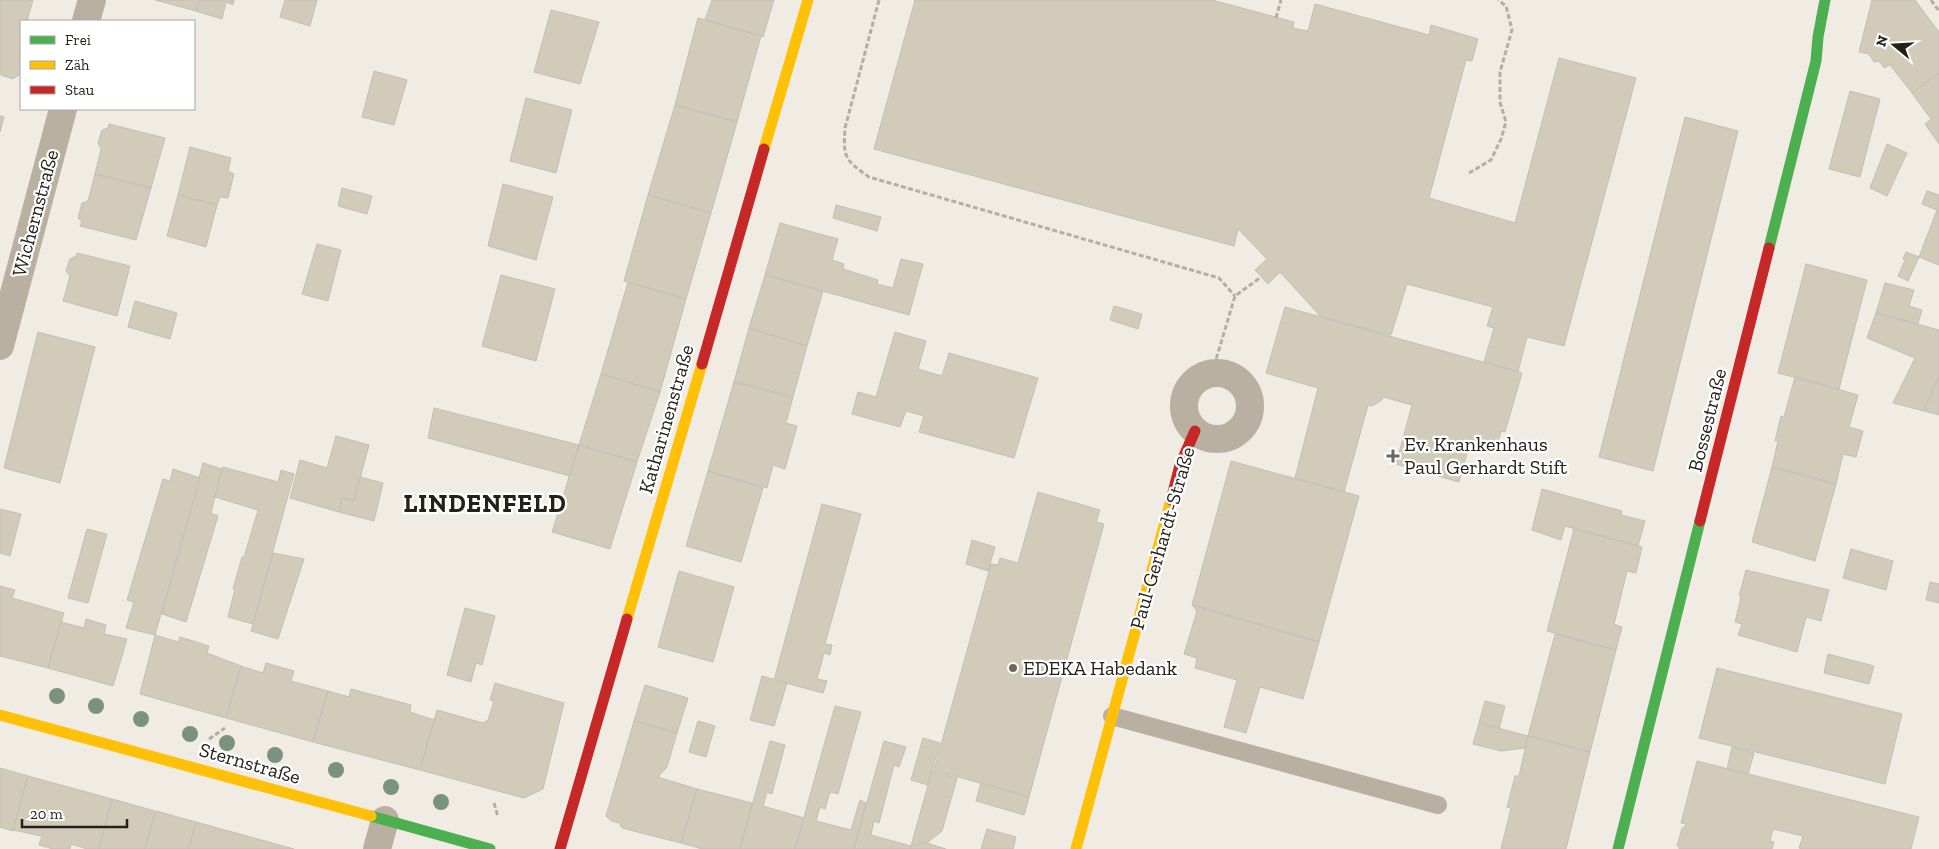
<svg xmlns="http://www.w3.org/2000/svg" width="1939" height="849" font-family="'Zilla Slab',serif">
  <style>
    .building { fill: #d2cbba; stroke: #c2bfb8 }
    .lines { fill: none; stroke-linecap: round; stroke-linejoin: round }
    .path { stroke: #b4aea3; stroke-width: 3; stroke-dasharray: 5 2.5; stroke-linecap: butt }
    .lane { stroke: #bab0a2; stroke-width: 18 }
    .street { stroke: #bab0a2; stroke-width: 28 }
    .fast { stroke: #4caf50; stroke-width: 11 }
    .slow { stroke: #ffc107; stroke-width: 11 }
    .jam { stroke: #c62828; stroke-width: 11 }
    .tree { fill: #7b937e }
    .poi-dot { fill: #6b6860; stroke: #fff; stroke-width: 2 }
    .labels { text-anchor: middle; dominant-baseline: central; stroke-width: 4.5; stroke-linejoin: round; paint-order: stroke }
    .street-label { font-size: 20px; fill: #23211a; stroke: #fff }
    .poi-label { font-size: 20px; fill: #23211a; stroke: #fff; text-anchor: start }
    .district-label { font-size: 25px; font-weight: bold; letter-spacing: 1px; fill: #23211a; stroke: #fff }
  </style>
  <rect width="100%" height="100%" fill="#f0ece3"/>
  <g class="building">
    <polygon points="0,0 33,0 27,21 21,21 21,46 19,56 21,63 19,75 13,79 1,75 0,73"/>
    <polygon points="155,0 200,0 196,11"/>
    <polygon points="200,0 234,0 233,5 226,2 222,19 196,11"/>
    <polygon points="285,0 317,0 310,26 280,17"/>
    <polygon points="712,0 774,0 763,37 705,20"/>
    <polygon points="915,0 1212,0 1294,22 1293,28 1308,31 1315,4 1429,35 1431,25 1478,39 1472,61 1466,60 1429,198 1515,223 1559,58 1636,78 1564,346 1527,337 1518,372 1484,362 1494,328 1487,326 1493,307 1407,284 1391,335 1322,318 1280,272 1268,284 1255,270 1267,259 1238,229 1234,246 874,149"/>
    <polygon points="1872,0 1915,0 1939,32 1939,73 1912,93 1890,65 1884,68 1879,61 1874,62 1869,54 1859,52"/>
    <polygon points="551,10 599,22 580,84 534,72"/>
    <polygon points="698,18 761,36 737,122 675,105"/>
    <polygon points="374,71 407,80 394,125 362,117"/>
    <polygon points="1939,73 1939,144 1925,124 1931,119 1912,93"/>
    <polygon points="1850,91 1880,99 1860,177 1829,169"/>
    <polygon points="526,98 572,110 556,173 510,161"/>
    <polygon points="675,105 737,122 711,213 648,195"/>
    <polygon points="0,116 4,117 0,132"/>
    <polygon points="1685,117 1738,131 1653,471 1599,457"/>
    <polygon points="109,124 165,138 151,188 95,174 101,149 98,143 102,130 108,128"/>
    <polygon points="1887,144 1907,153 1887,196 1870,188"/>
    <polygon points="190,147 231,158 228,171 234,174 228,198 220,197 217,205 178,195"/>
    <polygon points="95,174 151,188 136,240 80,226 82,222 78,218 82,203 88,201"/>
    <polygon points="503,184 553,197 536,260 488,246"/>
    <polygon points="342,188 372,196 367,214 338,206"/>
    <polygon points="1927,191 1939,195 1939,265 1919,257 1937,210 1922,204"/>
    <polygon points="178,195 217,205 206,247 167,236"/>
    <polygon points="648,195 711,213 686,299 624,281"/>
    <polygon points="836,205 881,217 877,231 833,218"/>
    <polygon points="780,223 838,239 832,260 844,264 843,269 878,280 877,284 893,288 901,259 923,264 909,315 765,275"/>
    <polygon points="317,244 341,250 328,301 302,294"/>
    <polygon points="1906,252 1919,257 1908,281 1898,276 1905,260 1903,259"/>
    <polygon points="77,253 130,266 117,316 63,301 70,276 66,271 70,259 76,256"/>
    <polygon points="1806,264 1867,280 1839,389 1778,373"/>
    <polygon points="501,275 555,289 536,361 482,346"/>
    <polygon points="765,275 823,291 807,346 749,328"/>
    <polygon points="628,282 686,299 660,392 601,374"/>
    <polygon points="1885,283 1914,290 1909,306 1922,310 1918,324 1876,313"/>
    <polygon points="135,301 177,313 170,339 128,327"/>
    <polygon points="1114,306 1142,314 1138,329 1110,320"/>
    <polygon points="1285,307 1522,373 1505,432 1501,431 1497,446 1471,439 1459,482 1396,464 1412,405 1383,397 1382,400 1372,406 1368,405 1344,492 1295,478 1318,388 1266,373"/>
    <polygon points="1876,313 1939,330 1939,376 1924,411 1893,403 1915,358 1867,338"/>
    <polygon points="749,328 807,346 793,397 734,382"/>
    <polygon points="38,332 95,347 60,483 4,468"/>
    <polygon points="895,332 926,341 918,369 942,376 949,353 1038,378 1014,458 919,432 924,416 906,411 900,427 852,414 858,392 876,397"/>
    <polygon points="601,374 660,392 637,462 579,445"/>
    <polygon points="1939,376 1939,415 1924,411"/>
    <polygon points="1795,377 1858,395 1849,427 1863,431 1856,457 1843,454 1836,484 1772,467 1778,441 1775,441 1781,416 1784,417"/>
    <polygon points="734,382 793,397 786,423 797,426 785,469 773,465 767,488 708,471"/>
    <polygon points="434,408 579,445 570,476 428,438"/>
    <polygon points="336,436 369,445 354,501 342,498 339,512 290,498 300,460 327,468"/>
    <polygon points="579,445 637,462 610,549 552,532"/>
    <polygon points="1231,461 1359,496 1319,642 1192,605"/>
    <polygon points="203,463 222,469 211,513 218,516 186,622 162,614"/>
    <polygon points="223,467 278,482 281,470 294,474 253,624 228,617 235,589 233,589 242,557 244,557 258,510 215,497"/>
    <polygon points="1772,467 1836,484 1815,561 1752,542"/>
    <polygon points="173,469 200,478 155,635 126,628 134,602 127,600 163,479 170,481"/>
    <polygon points="708,471 763,488 741,562 686,546"/>
    <polygon points="360,477 383,483 374,521 339,512 342,498 354,501"/>
    <polygon points="1542,489 1622,511 1621,515 1645,521 1638,546 1565,526 1561,540 1532,530"/>
    <polygon points="1038,492 1100,510 1096,522 1104,524 1029,797 934,770 991,564 998,565 1000,558 1018,563"/>
    <polygon points="822,504 861,514 825,644 832,645 830,655 824,653 817,679 827,681 823,693 774,680"/>
    <polygon points="0,509 21,514 10,556 0,553"/>
    <polygon points="87,529 107,534 88,603 68,598"/>
    <polygon points="1574,529 1642,547 1636,573 1627,571 1614,624 1622,627 1616,650 1547,631"/>
    <polygon points="972,540 995,547 988,571 966,564"/>
    <polygon points="1851,549 1893,561 1886,590 1843,578"/>
    <polygon points="273,553 304,559 278,639 251,631"/>
    <polygon points="1746,570 1829,590 1821,621 1806,617 1797,652 1738,635 1742,624 1735,622 1741,597 1739,596"/>
    <polygon points="679,571 734,587 713,662 658,647"/>
    <polygon points="1930,582 1939,584 1939,603 1926,600"/>
    <polygon points="0,586 15,590 12,598 64,613 48,668 0,656"/>
    <polygon points="1192,605 1319,642 1303,699 1260,687 1246,733 1224,727 1237,680 1195,668 1197,658 1184,654 1197,611"/>
    <polygon points="465,608 495,616 482,665 476,663 471,682 447,675"/>
    <polygon points="86,619 106,625 104,634 127,639 113,686 48,668 61,622 84,628"/>
    <polygon points="1555,634 1616,650 1590,752 1528,736"/>
    <polygon points="155,635 178,642 180,637 209,646 207,653 241,666 226,718 140,694"/>
    <polygon points="1828,654 1874,666 1869,684 1824,673"/>
    <polygon points="266,663 294,671 291,681 328,691 313,742 226,718 241,666 263,673"/>
    <polygon points="1717,668 1902,714 1885,784 1699,738"/>
    <polygon points="762,676 787,683 774,726 750,720"/>
    <polygon points="495,683 564,703 543,789 524,798 420,770 437,710 483,723 488,720 494,701 490,700"/>
    <polygon points="645,685 688,698 677,733 634,721"/>
    <polygon points="351,689 411,705 410,712 434,720 420,770 313,742 328,691 349,697"/>
    <polygon points="1485,701 1505,706 1499,729 1479,723"/>
    <polygon points="835,706 861,712 838,794 830,792 825,809 820,807 816,821 851,830 860,800 866,803 854,849 795,849"/>
    <polygon points="634,721 677,733 667,767 658,777 697,789 681,843 622,828 619,823 611,821 606,816"/>
    <polygon points="698,721 715,726 706,757 689,752"/>
    <polygon points="1479,723 1528,736 1526,748 1501,751 1473,744"/>
    <polygon points="1528,736 1590,752 1566,849 1501,849 1511,808 1507,807 1515,776 1519,776"/>
    <polygon points="923,738 940,743 928,785 911,780"/>
    <polygon points="770,741 785,745 772,794 767,792 763,806 804,818 795,849 740,849"/>
    <polygon points="884,741 906,747 899,767 894,765 879,823 874,821 871,835 911,846 911,849 854,849"/>
    <polygon points="1732,747 1754,753 1748,774 1727,769"/>
    <polygon points="1697,761 1919,817 1911,849 1802,849 1799,848 1803,836 1773,829 1770,841 1774,842 1772,849 1679,849 1680,846 1677,846 1682,828 1684,828 1686,824 1681,823"/>
    <polygon points="0,768 28,776 13,831 0,827"/>
    <polygon points="932,771 957,778 942,831 927,843 911,846"/>
    <polygon points="28,776 112,799 99,849 87,849 71,844 70,849 53,849 39,845 42,836 13,830"/>
    <polygon points="981,783 1029,797 1024,815 976,801"/>
    <polygon points="697,789 752,803 740,849 702,849 681,843"/>
    <polygon points="112,799 155,811 145,849 99,849"/>
    <polygon points="156,811 196,822 189,849 145,849"/>
    <polygon points="196,822 294,849 189,849"/>
    <polygon points="987,829 1016,837 1013,849 981,849"/>
    <polygon points="927,843 946,849 911,849 911,846"/>
  </g>
  <g class="lines">
    <g class="path">
      <path d="M879,0L845,128C843,158 845,160 869,177L1219,278L1235,296"/>
      <polyline points="1931,0 1939,11"/>
      <polyline points="1276,18 1281,0"/>
      <polyline points="1469,173 1491,160 1501,139 1506,122 1500,102 1500,72 1512,30 1506,6 1498,0"/>
      <polyline points="1212,373 1235,296 1261,277"/>
      <polyline points="209,739 225,728"/>
      <polyline points="494,803 498,817"/>
    </g>
    <polyline class="lane" points="1112,716 1438,805"/>
    <g class="street">
      <polyline points="86,21 92,0"/>
      <polyline points="0,346 63,109"/>
      <circle cx="1217" cy="406" r="33"/>
      <polyline points="377,849 385,820"/>
    </g>
    <g class="fast">
      <polyline points="1769,248 1816,61 1818,37 1825,0"/>
      <polyline points="371,816 490,849"/>
      <polyline points="1618,849 1700,521"/>
    </g>
    <g class="slow">
      <polyline points="764,149 808,0"/>
      <polyline points="627,619 702,364"/>
      <polyline points="0,715 371,816"/>
      <polyline points="1076,849 1171,500"/>
    </g>
    <g class="jam">
      <polyline points="702,364 764,149"/>
      <polyline points="1171,500 1180,465 1195,431"/>
      <polyline points="1700,521 1769,248"/>
      <polyline points="560,849 627,619"/>
    </g>
  </g>
  <g class="tree">
    <circle cx="57" cy="696" r="8"/>
    <circle cx="96" cy="706" r="8"/>
    <circle cx="141" cy="719" r="8"/>
    <circle cx="190" cy="734" r="8"/>
    <circle cx="227" cy="743" r="8"/>
    <circle cx="275" cy="755" r="8"/>
    <circle cx="336" cy="770" r="8"/>
    <circle cx="391" cy="787" r="8"/>
    <circle cx="441" cy="802" r="8"/>
  </g>
  <g class="poi-dot">
    <path d="M1390.5 448.5h5v5h5v5h-5v5h-5v-5h-5v-5h5z"/>
    <circle cx="1013" cy="668" r="5"/>
  </g>
  <g class="labels">
    <g class="street-label">
      <text transform="translate(35 213) rotate(-75)">Wichernstraße</text>
      <text transform="translate(666 419) rotate(-74)">Katharinenstraße</text>
      <text transform="translate(1707 420) rotate(-76)">Bossestraße</text>
      <text transform="translate(1162 538) rotate(-74)">Paul-Gerhardt-Straße</text>
      <text transform="translate(250 763) rotate(16)">Sternstraße</text>
    </g>
    <g class="poi-label">
      <text x="1404" y="444">Ev. Krankenhaus<tspan x="1404" dy="23">Paul Gerhardt Stift</tspan></text>
      <text x="1023" y="668">EDEKA Habedank</text>
    </g>
    <g class="district-label">
      <text x="485" y="503">LINDENFELD</text>
    </g>
  </g>
  <rect x="20" y="20" width="175" height="90" fill="#ffffff" stroke="#a7a6a3"/>
  <rect x="30" y="36" width="25" height="8" fill="#4caf50" stroke="#a7a6a3"/>
  <text x="65" y="45" font-size="15" fill="#23211a">Frei</text>
  <rect x="30" y="61" width="25" height="8" fill="#ffc107" stroke="#a7a6a3"/>
  <text x="65" y="70" font-size="15" fill="#23211a">Zäh</text>
  <rect x="30" y="86" width="25" height="8" fill="#c62828" stroke="#a7a6a3"/>
  <text x="65" y="95" font-size="15" fill="#23211a">Stau</text>
  <g transform="translate(1894 45) rotate(288)" stroke="#ffffff" stroke-width="4" paint-order="stroke">
  <path d="M0-4L9 19L0 12L-9 19Z" fill="#23211a"/>
  <text y="-8" font-size="14" font-weight="bold" text-anchor="middle" fill="#23211a">N</text>
  </g>
  <path d="M22 819v8h105v-8" fill="none" stroke="#23211a" stroke-width="2.5"/>
  <text x="30" y="819" font-size="15" fill="#23211a" stroke="#ffffff" stroke-width="4" paint-order="stroke">20 m</text>
</svg>
